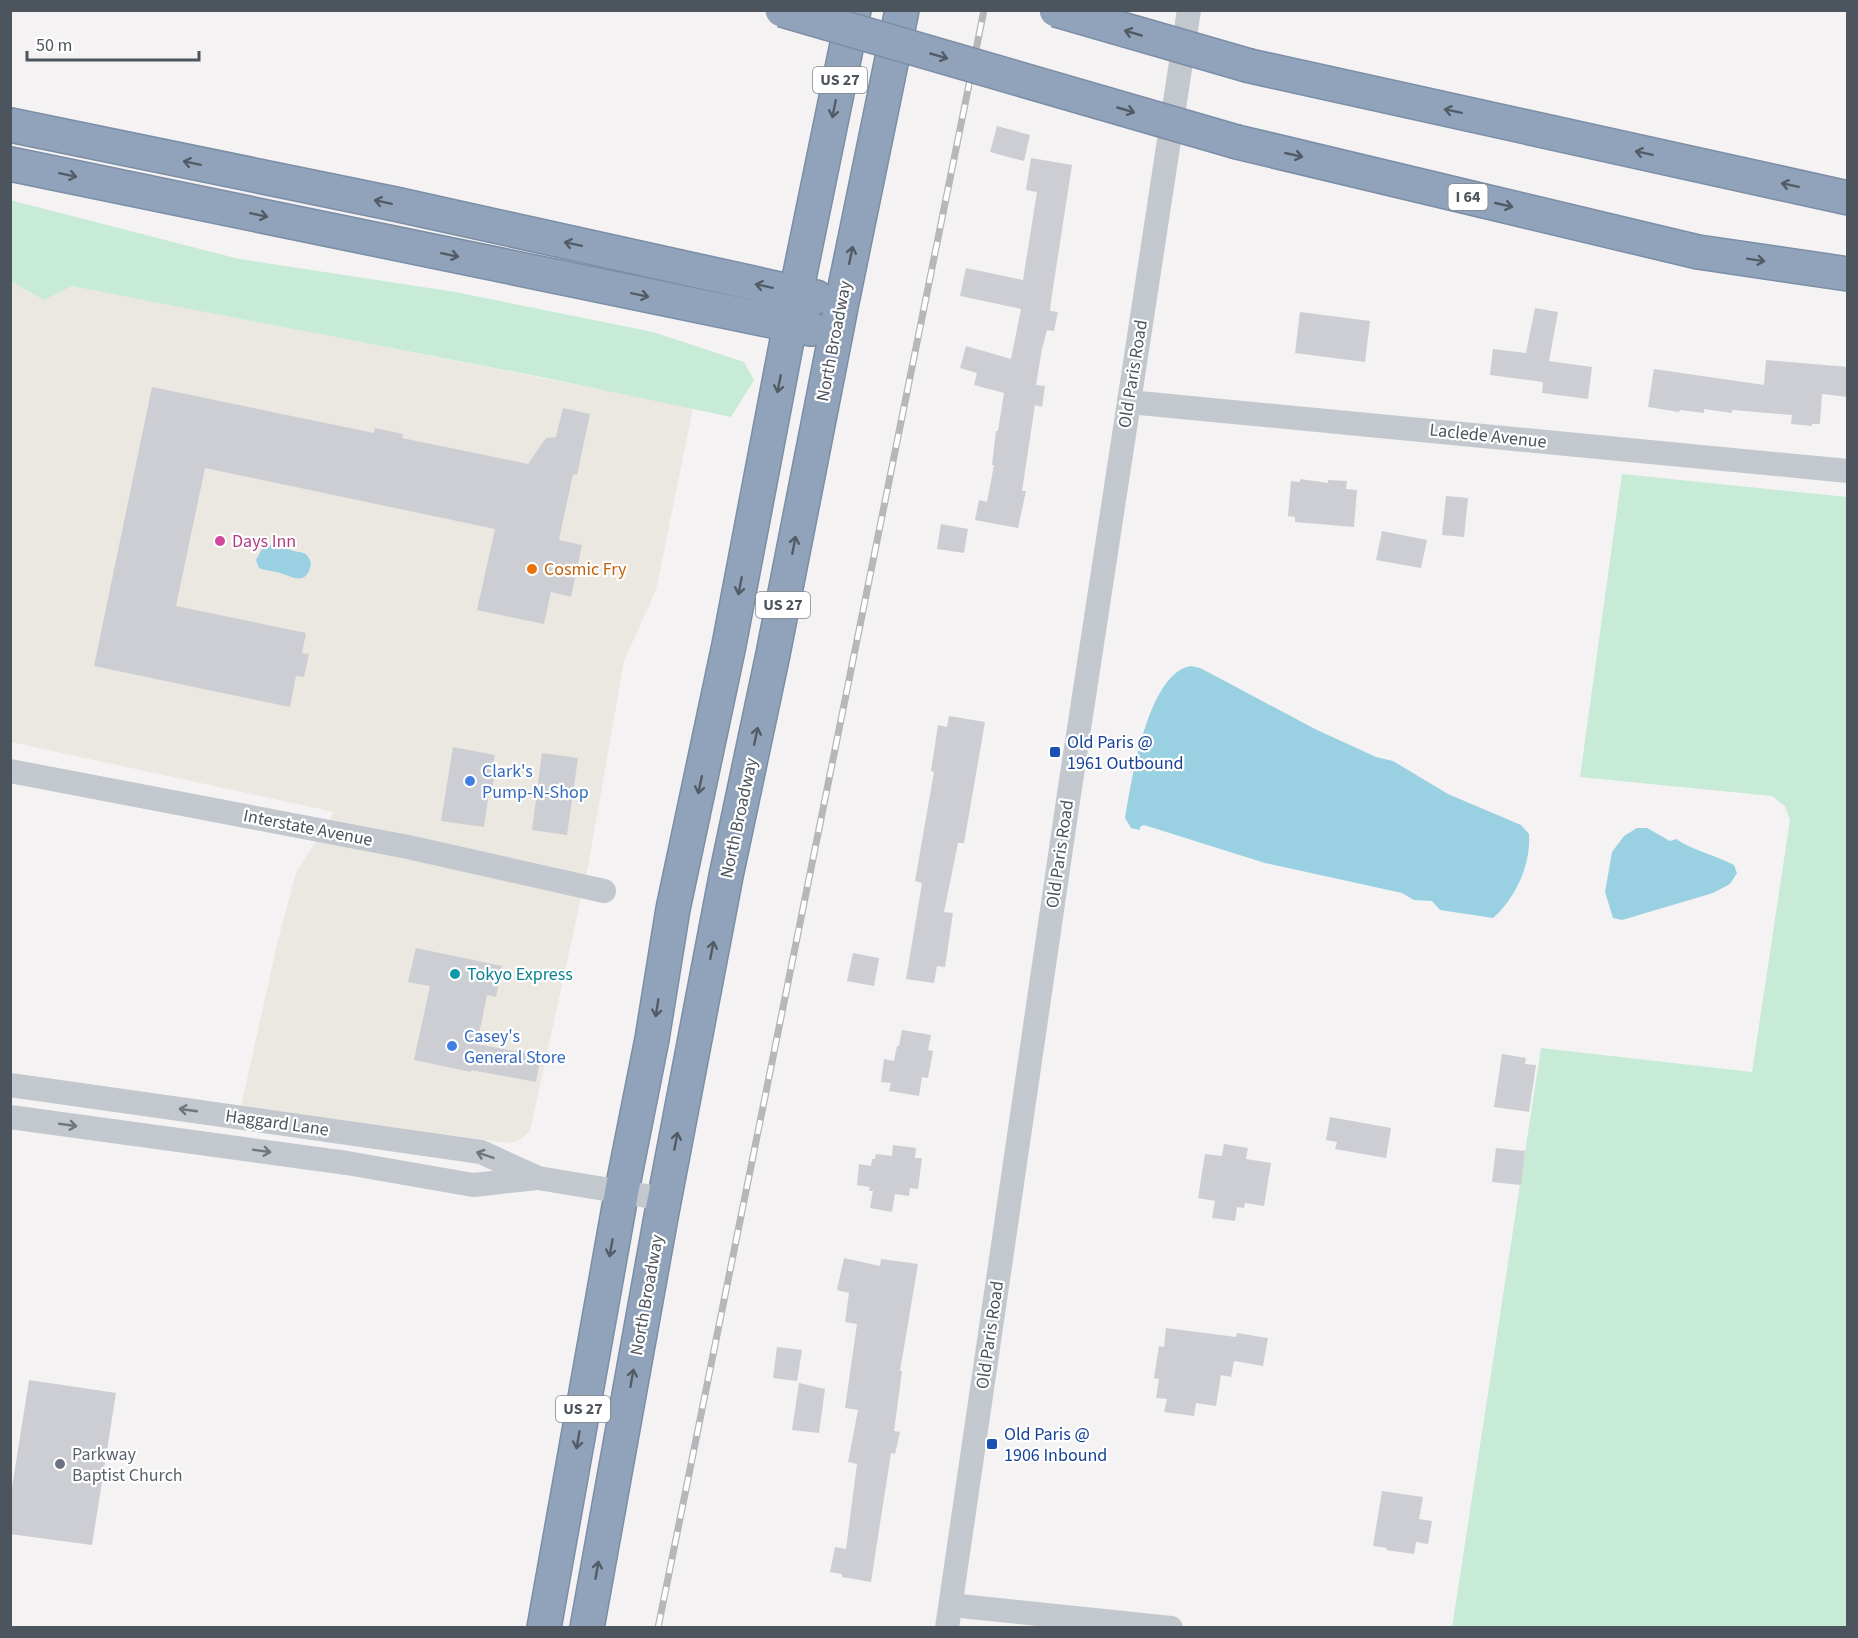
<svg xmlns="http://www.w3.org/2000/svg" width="1858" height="1638" font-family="'Source Sans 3',sans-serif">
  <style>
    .commercial { fill: #eae8e0 }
    .green { fill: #c7ebd6 }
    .water { fill: #99d1e3 }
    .building { fill: #cdced3 }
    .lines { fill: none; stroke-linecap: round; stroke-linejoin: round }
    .highway-casing { stroke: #7b8ea6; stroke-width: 36 }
    .minor { stroke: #c2c8ce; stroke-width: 24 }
    .highway { stroke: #90a3ba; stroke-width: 33 }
    .rail-casing { stroke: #b5b7bb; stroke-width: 7 }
    .rail { stroke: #fff; stroke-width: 4.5; stroke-dasharray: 14; stroke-linecap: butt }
    .highway-bridge-casing { stroke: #7b8ea6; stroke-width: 36; stroke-linecap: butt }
    .highway-bridge { stroke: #90a3ba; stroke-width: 33 }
    .oneway { stroke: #535c66 }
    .oneway2 { stroke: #6f777f }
    .hotel-dot { fill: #d1479c; stroke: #fff; stroke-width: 2 }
    .food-dot { fill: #e8710a; stroke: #fff; stroke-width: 2 }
    .transit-dot { fill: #1a4fb4; stroke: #fff; stroke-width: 2 }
    .shop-dot { fill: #3f7fe0; stroke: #fff; stroke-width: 2 }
    .culture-dot { fill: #0f9aa8; stroke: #fff; stroke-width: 2 }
    .worship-dot { fill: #6b7280; stroke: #fff; stroke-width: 2 }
    .labels { text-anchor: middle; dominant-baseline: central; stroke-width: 4.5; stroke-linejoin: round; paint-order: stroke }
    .shield { fill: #fff; stroke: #82878e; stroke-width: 1.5 }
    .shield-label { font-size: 16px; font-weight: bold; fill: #4c545d }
    .street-label { font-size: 18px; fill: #4c545d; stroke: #fff }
    .hotel-label { font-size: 18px; fill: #b23c85; stroke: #fff; text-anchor: start }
    .food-label { font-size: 18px; fill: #c56008; stroke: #fff; text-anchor: start }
    .transit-label { font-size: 18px; fill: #164399; stroke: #fff; text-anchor: start }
    .shop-label { font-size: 18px; fill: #366cbe; stroke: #fff; text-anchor: start }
    .culture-label { font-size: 18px; fill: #0d838f; stroke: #fff; text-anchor: start }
    .worship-label { font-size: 18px; fill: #5b616d; stroke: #fff; text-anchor: start }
  </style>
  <rect width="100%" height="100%" fill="#f4f2f2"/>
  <polygon class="commercial" points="11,281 44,299 71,286 83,287 693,408 656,590 624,661 589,861 530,1131 520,1140 509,1143 241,1107 278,940 296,873 334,812 11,742"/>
  <g class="green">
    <polygon points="10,200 239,259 455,292 653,332 744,362 754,380 731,417 546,378 72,286 44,300 11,281"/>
    <polygon points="1622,474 1847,497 1847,1627 1452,1628 1541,1048 1752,1072 1790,820 1785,806 1772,796 1580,777"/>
  </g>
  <g class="water">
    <path d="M276,542H281C284,544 286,548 289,549C300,555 306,548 311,563C308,584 296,579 283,574C276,571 267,571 259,568L256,560L262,549Z"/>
    <path d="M1191,666L1200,668L1221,679L1315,729L1376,757L1393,761L1448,794L1521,825L1529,834C1531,864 1516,898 1493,918L1440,910L1432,901L1414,900L1402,893L1265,863L1144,825L1140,827V830L1131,828L1125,818C1131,782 1148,672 1191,666Z"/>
    <path d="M1637,828H1647L1670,841L1676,839C1694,851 1715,855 1734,865L1737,873L1730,884L1713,893L1622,920L1613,918L1605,892L1612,852L1624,836Z"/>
  </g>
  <g class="building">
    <polygon points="997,126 1030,135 1024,161 990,152"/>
    <polygon points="1031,158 1072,165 1051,301 1050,311 1058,312 1054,331 1047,330 1042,349 1036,385 1045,386 1042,407 1035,405 1022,491 1026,491 1018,528 975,520 979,500 987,502 994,465 992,465 996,431 998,431 1004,393 974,385 977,373 960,368 966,346 1011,359 1021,309 960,296 966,268 1023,280 1037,192 1026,190"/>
    <polygon points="1535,308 1558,312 1549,361 1592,367 1588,399 1542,393 1543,382 1490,375 1493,349 1526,353"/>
    <polygon points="1300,312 1370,321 1365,362 1295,353"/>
    <polygon points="1766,360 1848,367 1848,397 1822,394 1820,424 1812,424 1812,426 1791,424 1792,415 1732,410 1732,413 1704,409 1704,413 1680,410 1679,412 1648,407 1654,369 1764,385"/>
    <polygon points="152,387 374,433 375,428 403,434 402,438 528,464 546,438 556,437 563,408 590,414 577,475 573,474 559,540 582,545 571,597 551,592 544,624 477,610 495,529 205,468 176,606 306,633 302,653 309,654 304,677 296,676 290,707 94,666"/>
    <polygon points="1300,479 1328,483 1328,480 1347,481 1346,489 1357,490 1354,527 1295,522 1295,517 1288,516 1291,481 1300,482"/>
    <polygon points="1446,496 1468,498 1464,537 1442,535"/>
    <polygon points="941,524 968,529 964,553 937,549"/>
    <polygon points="1382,531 1427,540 1421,568 1376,560"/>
    <polygon points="949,716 985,722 964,843 958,843 944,912 953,913 945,967 937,966 934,983 906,979 922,883 915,881 934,772 931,771 938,725 947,727"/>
    <polygon points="453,747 495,755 492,771 495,771 492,791 489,792 484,827 441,821"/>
    <polygon points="542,753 578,758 567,835 532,830"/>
    <polygon points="416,948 502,966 496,997 487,995 477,1044 541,1056 536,1082 471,1070 471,1072 414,1060 430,986 408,982"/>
    <polygon points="853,953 879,958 874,986 847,981"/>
    <polygon points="902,1030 931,1035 928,1050 933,1051 928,1078 922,1077 919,1096 889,1091 891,1083 881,1082 884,1059 894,1061 897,1046 899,1046"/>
    <polygon points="1502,1054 1526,1058 1525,1064 1536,1065 1529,1112 1494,1107"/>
    <polygon points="1330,1117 1391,1128 1386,1158 1335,1149 1337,1142 1326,1140"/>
    <polygon points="1224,1144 1248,1148 1246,1159 1271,1163 1264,1206 1245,1203 1244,1208 1237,1207 1235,1221 1212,1218 1215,1201 1198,1198 1205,1154 1222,1156"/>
    <polygon points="893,1145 916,1148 915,1158 922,1158 918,1189 910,1188 909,1196 895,1194 892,1212 870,1208 873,1191 869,1191 870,1187 857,1185 859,1164 871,1166 872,1159 875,1159 876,1154 892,1156"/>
    <polygon points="1496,1148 1525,1151 1521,1185 1492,1182"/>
    <polygon points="844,1258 880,1266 881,1259 918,1264 900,1371 902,1371 894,1431 900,1432 895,1454 891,1453 871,1582 842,1577 842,1574 830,1572 835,1547 846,1549 857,1464 848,1462 858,1410 845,1408 857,1324 845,1322 849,1293 837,1290"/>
    <polygon points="1166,1328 1236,1337 1237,1333 1268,1338 1263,1366 1234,1361 1231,1377 1221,1375 1216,1406 1196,1403 1194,1416 1164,1412 1167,1399 1156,1398 1159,1379 1154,1378 1159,1346 1164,1347"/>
    <polygon points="777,1347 802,1350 797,1381 773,1378"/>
    <polygon points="29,1380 116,1393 92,1545 10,1534 10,1500"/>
    <polygon points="799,1383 825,1389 819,1433 792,1430"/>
    <polygon points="1382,1491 1423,1497 1419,1519 1432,1521 1428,1544 1416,1542 1414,1554 1386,1550 1387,1548 1373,1546"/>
  </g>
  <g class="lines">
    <g class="highway-casing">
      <g id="highway">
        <polyline points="1250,66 1848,198"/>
        <polyline points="10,125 395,204 816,297"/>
        <polyline points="1237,142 1698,252 1848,274"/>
        <polyline points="10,164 811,329"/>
        <polyline points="544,1628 622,1190 652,1039 673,909 729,645 796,293 854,10"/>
        <polyline points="587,1628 661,1217 726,876 773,654 842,302 902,10"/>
      </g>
    </g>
    <g class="minor">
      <polyline points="1129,402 1848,471"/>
      <polyline points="10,771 408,847 604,891"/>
      <polyline points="10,1085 481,1152 538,1178 665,1199"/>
      <polyline points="10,1117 347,1163 473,1185 537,1178"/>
      <polyline points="951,1605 1171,1628"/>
      <polyline points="947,1628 1069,794 1189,10"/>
    </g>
    <use href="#highway" class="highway"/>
    <g class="rail-casing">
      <polyline id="rail" points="658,1628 984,10"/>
    </g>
    <use href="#rail" class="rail"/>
    <g class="highway-bridge-casing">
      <g id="highway-bridge">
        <polyline points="782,10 1237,142"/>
        <polyline points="1056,10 1250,66"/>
      </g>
    </g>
    <use href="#highway-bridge" class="highway-bridge"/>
  </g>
  <defs><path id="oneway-shaft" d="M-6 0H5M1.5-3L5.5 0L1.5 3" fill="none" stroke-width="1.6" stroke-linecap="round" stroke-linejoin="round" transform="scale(1.5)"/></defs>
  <g class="oneway">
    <use href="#oneway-shaft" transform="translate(1133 33) rotate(-164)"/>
    <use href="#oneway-shaft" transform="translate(939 56) rotate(16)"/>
    <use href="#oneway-shaft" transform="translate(834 109) rotate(101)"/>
    <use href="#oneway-shaft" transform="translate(1126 110) rotate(16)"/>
    <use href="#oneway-shaft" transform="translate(1453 111) rotate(-168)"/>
    <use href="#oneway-shaft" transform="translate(1644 153) rotate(-168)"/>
    <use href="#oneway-shaft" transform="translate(1294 155) rotate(13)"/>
    <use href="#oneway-shaft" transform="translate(192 163) rotate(-168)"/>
    <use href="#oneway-shaft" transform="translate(68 175) rotate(12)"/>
    <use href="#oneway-shaft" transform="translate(1790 185) rotate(-168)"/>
    <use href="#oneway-shaft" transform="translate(383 202) rotate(-168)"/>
    <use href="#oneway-shaft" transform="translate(1504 205) rotate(13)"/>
    <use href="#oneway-shaft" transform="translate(259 215) rotate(12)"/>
    <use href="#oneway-shaft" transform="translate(573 244) rotate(-168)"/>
    <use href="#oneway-shaft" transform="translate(450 255) rotate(12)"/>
    <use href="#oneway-shaft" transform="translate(851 255) rotate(-78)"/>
    <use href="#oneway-shaft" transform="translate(1756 260) rotate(9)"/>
    <use href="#oneway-shaft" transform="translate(764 286) rotate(-168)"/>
    <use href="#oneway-shaft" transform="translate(640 295) rotate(12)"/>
    <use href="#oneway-shaft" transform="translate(779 384) rotate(101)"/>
    <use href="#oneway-shaft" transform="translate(794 545) rotate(-79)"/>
    <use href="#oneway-shaft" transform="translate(740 586) rotate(101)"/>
    <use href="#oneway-shaft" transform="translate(756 736) rotate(-78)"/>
    <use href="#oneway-shaft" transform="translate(700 785) rotate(102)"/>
    <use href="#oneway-shaft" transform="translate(712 950) rotate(-79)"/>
    <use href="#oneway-shaft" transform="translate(657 1008) rotate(99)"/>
    <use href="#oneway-shaft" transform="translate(676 1141) rotate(-79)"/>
    <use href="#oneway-shaft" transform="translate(611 1248) rotate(100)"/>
    <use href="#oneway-shaft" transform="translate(632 1378) rotate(-80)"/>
    <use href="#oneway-shaft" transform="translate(578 1440) rotate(100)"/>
    <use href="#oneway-shaft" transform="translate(597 1570) rotate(-80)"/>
  </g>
  <g class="oneway2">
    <use href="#oneway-shaft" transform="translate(188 1110) rotate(-172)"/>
    <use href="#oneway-shaft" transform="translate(68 1125) rotate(8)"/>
    <use href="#oneway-shaft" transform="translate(262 1151) rotate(8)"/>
    <use href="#oneway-shaft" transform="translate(485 1155) rotate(-161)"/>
  </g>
  <circle class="hotel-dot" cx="220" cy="541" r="6"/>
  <circle class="food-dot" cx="532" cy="569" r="6"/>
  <g class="transit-dot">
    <rect x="1049" y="746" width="12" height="12" rx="3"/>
    <rect x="986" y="1438" width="12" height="12" rx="3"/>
  </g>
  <g class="shop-dot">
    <circle cx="470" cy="781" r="6"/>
    <circle cx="452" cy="1046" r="6"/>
  </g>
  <circle class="culture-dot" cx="455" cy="974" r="6"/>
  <circle class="worship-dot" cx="60" cy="1464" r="6"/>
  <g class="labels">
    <g class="shield">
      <rect x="813" y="67" width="54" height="26" rx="4.5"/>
      <rect x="1448.5" y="184" width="39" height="26" rx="4.5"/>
      <rect x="756" y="592" width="54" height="26" rx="4.5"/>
      <rect x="556" y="1396" width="54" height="26" rx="4.5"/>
    </g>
    <g class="shield-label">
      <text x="840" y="80">US 27</text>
      <text x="1468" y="197">I 64</text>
      <text x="783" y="605">US 27</text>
      <text x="583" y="1409">US 27</text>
    </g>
    <g class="street-label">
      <text transform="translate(834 341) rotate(-79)">North Broadway</text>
      <text transform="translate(1133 374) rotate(-81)">Old Paris Road</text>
      <text transform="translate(1488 436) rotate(6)">Laclede Avenue</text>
      <text transform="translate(739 818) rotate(-78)">North Broadway</text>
      <text transform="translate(308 828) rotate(11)">Interstate Avenue</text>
      <text transform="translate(1060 854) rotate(-82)">Old Paris Road</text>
      <text transform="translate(277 1123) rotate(8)">Haggard Lane</text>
      <text transform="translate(647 1295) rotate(-80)">North Broadway</text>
      <text transform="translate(990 1335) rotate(-82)">Old Paris Road</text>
    </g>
    <g class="hotel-label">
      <text x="232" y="541">Days Inn</text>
    </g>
    <g class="food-label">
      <text x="544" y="569">Cosmic Fry</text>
    </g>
    <g class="transit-label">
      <text x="1067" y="742">Old Paris @<tspan x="1067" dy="21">1961 Outbound</tspan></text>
      <text x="1004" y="1434">Old Paris @<tspan x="1004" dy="21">1906 Inbound</tspan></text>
    </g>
    <g class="shop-label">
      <text x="482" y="771">Clark's<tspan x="482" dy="21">Pump-N-Shop</tspan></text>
      <text x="464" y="1036">Casey's<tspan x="464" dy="21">General Store</tspan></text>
    </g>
    <g class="culture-label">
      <text x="467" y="974">Tokyo Express</text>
    </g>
    <g class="worship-label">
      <text x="72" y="1454">Parkway<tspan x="72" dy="21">Baptist Church</tspan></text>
    </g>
  </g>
  <rect width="1858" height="1638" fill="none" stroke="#4c545d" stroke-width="24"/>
  <path d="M27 51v9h172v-9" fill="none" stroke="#4c545d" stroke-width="3"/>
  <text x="36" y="51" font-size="18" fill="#4c545d" stroke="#ffffff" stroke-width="4.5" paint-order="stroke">50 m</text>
</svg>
